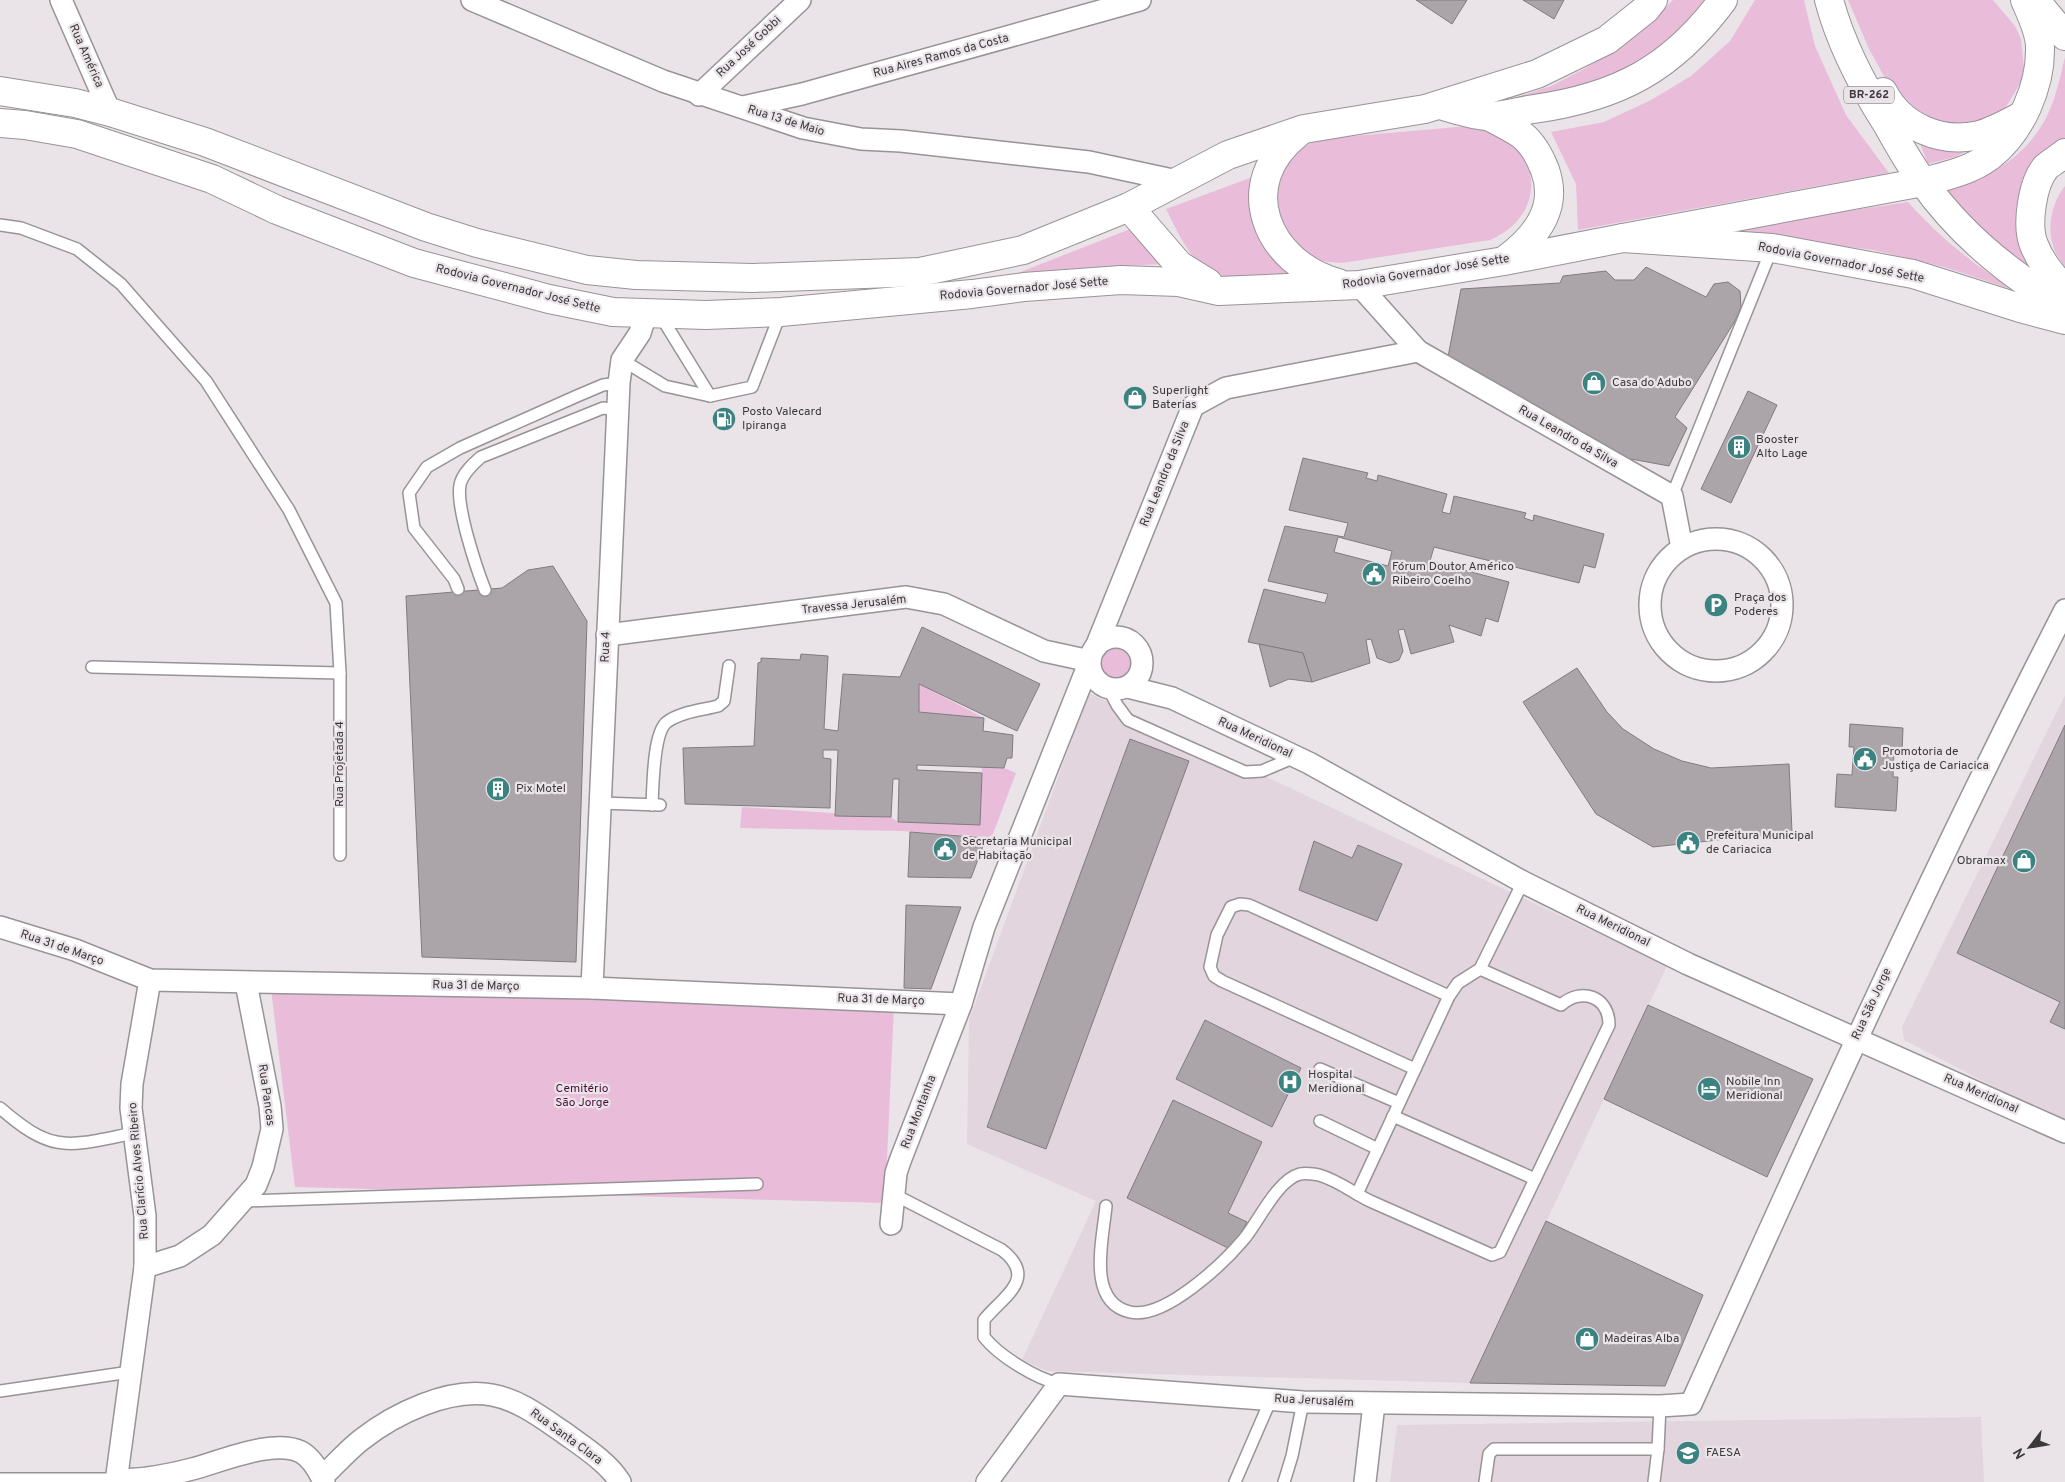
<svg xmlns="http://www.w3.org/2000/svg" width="2065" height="1482" font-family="Overpass,sans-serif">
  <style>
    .built { fill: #e2d5dd }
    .green { fill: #e9bdd9 }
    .building { fill: #aba5a9; stroke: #807b7f; fill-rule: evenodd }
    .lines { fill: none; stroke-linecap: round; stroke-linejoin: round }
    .lane-casing { stroke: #989396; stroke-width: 14 }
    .street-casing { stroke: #989396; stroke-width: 24 }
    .secondary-casing { stroke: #989396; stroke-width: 30 }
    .primary-casing { stroke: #989396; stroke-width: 30 }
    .lane { stroke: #fff; stroke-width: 11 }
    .street { stroke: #fff; stroke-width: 21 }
    .secondary { stroke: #fff; stroke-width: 28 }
    .primary { stroke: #fff; stroke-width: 28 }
    .labels { text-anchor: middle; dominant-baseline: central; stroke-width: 4.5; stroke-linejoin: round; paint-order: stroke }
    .shield { fill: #eae4e8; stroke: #706c6e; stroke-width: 1 }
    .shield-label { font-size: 11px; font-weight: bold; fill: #3b393a }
    .street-label { font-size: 12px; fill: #3b393a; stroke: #eae4e8 }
    .poi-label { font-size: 12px; fill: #3b393a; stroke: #eae4e8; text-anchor: start }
    .park-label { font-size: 12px; fill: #4b0e3c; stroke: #eae4e8 }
  </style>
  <rect width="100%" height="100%" fill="#eae4e8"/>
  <g class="built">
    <polygon points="1089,693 1667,966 1470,1383 1047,1371 1022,1360 1096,1201 967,1144 969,1020"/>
    <polygon points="2065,695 2065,1120 2039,1110 1904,1040 1902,1027"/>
    <polygon points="1981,1417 1984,1482 1390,1482 1397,1425"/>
  </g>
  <g class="green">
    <polygon points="1673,0 1710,0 1662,51 1607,84 1496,104 1551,86 1584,69 1640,33"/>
    <polygon points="1755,0 1804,0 1815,46 1846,115 1889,173 1578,230 1576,184 1551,132 1604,122 1651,100 1691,76 1730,41"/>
    <polygon points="1848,0 1993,0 2015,26 2021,39 2024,68 2021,82 2006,107 1983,124 1940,127 1904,104 1885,78 1869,49"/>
    <path d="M2065,57V141L2022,247L2029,269L2000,250L1936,189C1983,182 2025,160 2047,116C2056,98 2060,77 2065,57Z"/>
    <path d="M1469,126C1482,127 1490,131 1501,138C1506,141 1513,144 1518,148C1523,153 1526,162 1529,169C1538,201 1519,228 1490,240L1342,263C1331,262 1318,262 1309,255C1264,223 1266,161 1319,139Z"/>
    <polygon points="1919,141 1942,151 1967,151 1955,157 1928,164"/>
    <path d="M1258,175L1299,279C1270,279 1233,284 1207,270C1191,262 1174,225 1166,209Z"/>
    <path d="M2065,186V266C2044,244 2047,209 2065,186Z"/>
    <path d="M1908,202C1939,237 1974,265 2014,290L1944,267L1873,250L1733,232L1820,215Z"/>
    <polygon points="1133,228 1164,264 1101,267 992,283"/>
    <circle cx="1117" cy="664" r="25"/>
    <polygon points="919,684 984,718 919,712"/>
    <polygon points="982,767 1004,768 1016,773 993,834 989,837 901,831 740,828 742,807 891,817 898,822 980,825"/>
    <polygon points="271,989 894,1006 885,1203 295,1187"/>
  </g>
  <g class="building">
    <polygon points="1416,0 1467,0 1452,24"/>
    <polygon points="1523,0 1564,0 1554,19"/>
    <polygon points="1646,267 1706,297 1714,284 1728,282 1740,291 1741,307 1735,321 1675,417 1687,428 1669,466 1631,459 1628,462 1609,453 1599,441 1533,408 1448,357 1461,289 1560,283 1563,276 1606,271 1615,280 1634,280"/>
    <polygon points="1748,391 1777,405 1731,503 1701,489"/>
    <path d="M1303,458L1368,473L1366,478L1377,481L1378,475L1447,494L1442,512L1450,514L1454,496L1526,513L1524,518L1533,521L1534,515L1604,534L1595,568L1584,565L1579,583L1434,547L1430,561L1509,582L1498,622L1486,618L1481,636L1449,625L1454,642L1411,654L1404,629L1398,630L1403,651L1399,660L1390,663L1377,658L1371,639L1366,640L1370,663L1312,682L1303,653L1248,642L1264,589L1325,603L1328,594L1268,581L1285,526L1344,537L1348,523L1289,510ZM1338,537L1392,551L1388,566L1334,552Z"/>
    <polygon points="553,566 587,621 576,962 422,957 406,596 502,588 528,570"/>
    <polygon points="922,627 1040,684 1017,731 919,684 919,712 984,718 983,731 1013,735 1012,758 1007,758 1004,768 917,765 917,770 982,773 980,825 898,822 899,779 893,779 891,817 835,816 838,750 823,750 823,758 831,759 830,808 685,804 683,748 754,746 758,663 761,662 761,658 800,660 801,654 828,656 824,729 838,731 843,674 900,677"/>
    <polygon points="1259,644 1303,653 1312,682 1289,679 1270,687"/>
    <polygon points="1577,668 1607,712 1623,729 1654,749 1682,761 1711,768 1789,764 1792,832 1653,847 1596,814 1523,702"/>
    <polygon points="1850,724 1903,728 1902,752 1894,752 1893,777 1898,777 1896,811 1835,807 1837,774 1852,775 1854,747 1849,747"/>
    <polygon points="2065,725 2065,1029 2050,1022 2060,1002 1957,953"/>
    <polygon points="1130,739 1189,761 1046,1149 987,1127"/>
    <polygon points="910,832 986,838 971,878 908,877"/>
    <polygon points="1314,841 1352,858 1358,845 1402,864 1377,921 1299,890"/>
    <polygon points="906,905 961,907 931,989 904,988"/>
    <polygon points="1648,1005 1813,1079 1767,1177 1604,1099"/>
    <polygon points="1205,1020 1301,1068 1272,1127 1176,1079"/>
    <polygon points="1173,1100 1262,1142 1228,1213 1247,1222 1232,1250 1127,1198"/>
    <polygon points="1546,1221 1703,1295 1665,1386 1470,1383"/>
  </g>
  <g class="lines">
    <g class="lane-casing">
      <g id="lane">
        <polyline points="0,225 21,228 77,249 121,284 206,381 289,510 336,603 340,673 340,855"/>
        <polyline points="660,315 710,396"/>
        <polyline points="622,360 665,386 710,396 752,387 781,312"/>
        <polyline points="1672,496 1772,248"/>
        <polyline points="458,589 454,579 414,528 409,493 427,467 460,448 577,396 603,385 619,383"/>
        <path d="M485,590C476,567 456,507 460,485C462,474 473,464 481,457L603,408L618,410"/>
        <polyline points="92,667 340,673"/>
        <polyline points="1108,688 1117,705 1128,720 1245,772 1262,771 1295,757"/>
        <polyline points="600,803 660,805"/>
        <path d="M652,805C653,787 653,732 667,722C680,712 703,710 718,706L724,701L729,666"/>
        <polyline points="1320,1069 1399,1103"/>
        <polyline points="1415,1069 1222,981 1214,976 1210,967 1217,935 1231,907 1240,904 1249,905 1449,996"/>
        <path d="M0,1108C54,1155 68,1146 134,1133"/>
        <polyline points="1393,1116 1535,1179"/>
        <polyline points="1320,1121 1378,1149"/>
        <polyline points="1357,1194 1449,996 1458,983 1480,969 1523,882"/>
        <path d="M895,1195L1002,1250C1039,1279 1002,1297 984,1320V1337C999,1356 1035,1378 1059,1384"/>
        <polyline points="243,1201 757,1184"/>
        <path d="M1106,1206C1103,1239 1086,1302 1130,1312C1164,1320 1223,1264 1244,1239C1259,1221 1277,1180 1300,1174C1305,1173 1315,1174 1319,1175C1337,1180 1354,1193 1370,1201C1410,1219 1451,1237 1492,1255L1500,1252L1609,1025C1609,996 1581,987 1561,1005L1480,969"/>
        <polyline points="0,1391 130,1372"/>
        <polyline points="0,1479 116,1479"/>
        <polyline points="1235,1482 1271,1399"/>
        <polyline points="1284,1482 1292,1456 1303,1402"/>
        <polyline points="1485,1482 1489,1454 1494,1449 1658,1449"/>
        <polyline points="1654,1482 1658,1449 1660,1406"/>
      </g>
    </g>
    <g class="street-casing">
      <g id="street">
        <polyline points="61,0 110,112"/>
        <polyline points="472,0 663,81 803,128 861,139 901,141 1089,162 1177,181"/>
        <polyline points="699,95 800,0"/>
        <polyline points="743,107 802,94 1140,0"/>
        <polyline points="1359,285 1418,351 1672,496 1682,548"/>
        <circle cx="1716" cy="605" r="66"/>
        <polyline points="607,635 906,597 944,604 1044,651 1090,661 984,927 961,1004 900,1161 896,1173 891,1224"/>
        <circle cx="1116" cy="663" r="26"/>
        <polyline points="1096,647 1193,406 1226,388 1418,351"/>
        <polyline points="1128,687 1172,698 1309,763 1523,882 1688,964 2065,1132"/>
        <polyline points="0,927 75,950 150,980 592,988 961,1004"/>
        <polyline points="592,988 619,383 622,360 640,333 646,314"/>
        <polyline points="145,1267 180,1256 212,1235 256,1185 263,1167 272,1129 270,1106 246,983"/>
        <path d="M322,1477C335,1465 347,1451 361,1440C394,1414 449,1387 492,1395C519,1400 541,1417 563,1432C582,1446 608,1462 620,1482"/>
        <path d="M116,1479C140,1481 169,1475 192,1469C220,1462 273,1438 301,1452C312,1458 319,1471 324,1482"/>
        <polyline points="116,1482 145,1267 145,1216 131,1108 132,1084 150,980"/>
        <path d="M987,1482L1059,1384L1303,1402L1660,1406L1691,1404C1811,1137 1931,871 2065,610"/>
        <polyline points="1365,1482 1374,1404"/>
      </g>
    </g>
    <g class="secondary-casing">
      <g id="secondary">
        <polyline points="0,91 75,103 110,112 205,142 426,227 477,243 587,270 636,275 753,278 920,272 1023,250 1129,207 1228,155 1304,129 1425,109 1537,74 1607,40 1646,9 1653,0"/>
        <path d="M1488,116C1500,122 1512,128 1522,135C1533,144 1540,157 1545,170C1559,209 1535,238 1505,260"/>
        <polyline points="0,123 25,125 77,134 212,179 277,210 414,263 549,299 613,312 706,315 781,312 972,294 1024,287 1121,280 1179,282 1219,291 1359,285 1504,261 1623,238 1772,248 1913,274 2020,308 2065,320"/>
        <path d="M1298,133C1233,184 1266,263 1338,283"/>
        <polyline points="1129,207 1179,265 1208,283"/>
      </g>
    </g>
    <g class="primary-casing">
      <g id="primary">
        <path d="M1829,0C1841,45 1862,85 1887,124C1898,143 1909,164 1923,182C1960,234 2010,275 2065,307"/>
        <polyline points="2035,0 2065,36"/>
        <path d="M1883,92C1901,127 1941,144 1979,135C1994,131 2008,123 2021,116"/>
        <path d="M1440,105C1455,109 1473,116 1489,116C1503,116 1520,111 1534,109C1618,97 1672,69 1723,0"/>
        <path d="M2065,153C2059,158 2052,162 2046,167C2032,183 2026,226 2034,245C2041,263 2053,276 2065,290"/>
        <path d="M1623,238L1923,182C1946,176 1970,171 1990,156C2021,132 2041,86 2040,47C2040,32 2031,14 2025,0"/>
      </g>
    </g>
    <use href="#lane" class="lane"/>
    <use href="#street" class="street"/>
    <use href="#secondary" class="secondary"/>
    <use href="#primary" class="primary"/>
  </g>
  <defs>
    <g id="shop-disc" transform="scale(1.25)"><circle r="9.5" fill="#3b8380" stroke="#eae4e8"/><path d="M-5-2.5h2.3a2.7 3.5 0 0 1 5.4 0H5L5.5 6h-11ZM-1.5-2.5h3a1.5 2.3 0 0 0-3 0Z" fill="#fff"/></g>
    <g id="fuel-disc" transform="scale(1.25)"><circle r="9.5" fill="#3b8380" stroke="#eae4e8"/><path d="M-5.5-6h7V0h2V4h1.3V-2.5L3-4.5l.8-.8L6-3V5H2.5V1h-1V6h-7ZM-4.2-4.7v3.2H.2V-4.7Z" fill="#fff"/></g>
    <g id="building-disc" transform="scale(1.25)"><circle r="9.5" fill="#3b8380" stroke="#eae4e8"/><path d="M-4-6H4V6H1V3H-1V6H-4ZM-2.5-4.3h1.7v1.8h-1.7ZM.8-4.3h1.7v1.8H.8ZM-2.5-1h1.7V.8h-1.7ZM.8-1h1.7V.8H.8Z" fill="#fff"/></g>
    <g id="civic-disc" transform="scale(1.25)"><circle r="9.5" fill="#3b8380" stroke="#eae4e8"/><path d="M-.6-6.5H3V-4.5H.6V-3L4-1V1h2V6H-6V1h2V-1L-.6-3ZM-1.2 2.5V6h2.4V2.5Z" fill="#fff"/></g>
    <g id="parking-disc" transform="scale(1.25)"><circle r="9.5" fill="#3b8380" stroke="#eae4e8"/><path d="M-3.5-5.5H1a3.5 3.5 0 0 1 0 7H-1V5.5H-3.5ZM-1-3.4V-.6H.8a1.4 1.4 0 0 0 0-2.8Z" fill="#fff"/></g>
    <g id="hospital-disc" transform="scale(1.25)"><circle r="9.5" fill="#3b8380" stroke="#eae4e8"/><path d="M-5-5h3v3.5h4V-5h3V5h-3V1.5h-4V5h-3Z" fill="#fff"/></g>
    <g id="hotel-disc" transform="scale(1.25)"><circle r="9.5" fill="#3b8380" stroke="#eae4e8"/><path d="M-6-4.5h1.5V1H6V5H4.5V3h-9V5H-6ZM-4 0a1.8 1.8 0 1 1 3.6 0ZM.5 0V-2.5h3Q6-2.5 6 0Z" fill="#fff"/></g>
    <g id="university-disc" transform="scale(1.25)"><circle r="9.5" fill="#3b8380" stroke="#eae4e8"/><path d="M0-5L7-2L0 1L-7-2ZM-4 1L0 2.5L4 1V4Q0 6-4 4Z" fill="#fff"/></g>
  </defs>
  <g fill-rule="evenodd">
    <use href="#shop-disc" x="1594" y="383"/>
    <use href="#shop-disc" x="1135" y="398"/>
    <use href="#fuel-disc" x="724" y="419"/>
    <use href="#building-disc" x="1739" y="447"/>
    <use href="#civic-disc" x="1374" y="574"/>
    <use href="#parking-disc" x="1716" y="605"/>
    <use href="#civic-disc" x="1865" y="759"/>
    <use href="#building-disc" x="498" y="789"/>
    <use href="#civic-disc" x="1688" y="843"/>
    <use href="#civic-disc" x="945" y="849"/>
    <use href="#shop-disc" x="2024" y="861"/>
    <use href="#hospital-disc" x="1290" y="1082"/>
    <use href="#hotel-disc" x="1709" y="1089"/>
    <use href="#shop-disc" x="1587" y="1339"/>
    <use href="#university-disc" x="1688" y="1453"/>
  </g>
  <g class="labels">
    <rect class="shield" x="1844" y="86.5" width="50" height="17" rx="4"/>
    <g class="shield-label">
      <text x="1869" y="95">BR-262</text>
    </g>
    <g class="street-label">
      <text transform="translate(749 47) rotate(-43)">Rua José Gobbi</text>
      <text transform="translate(86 56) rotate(66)">Rua América</text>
      <text transform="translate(941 56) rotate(-15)">Rua Aires Ramos da Costa</text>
      <text transform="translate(786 121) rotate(17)">Rua 13 de Maio</text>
      <text transform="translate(1841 263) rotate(11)">Rodovia Governador José Sette</text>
      <text transform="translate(1426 272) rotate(-9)">Rodovia Governador José Sette</text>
      <text transform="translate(518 289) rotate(14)">Rodovia Governador José Sette</text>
      <text transform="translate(1024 289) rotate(-5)">Rodovia Governador José Sette</text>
      <text transform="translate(1568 437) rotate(30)">Rua Leandro da Silva</text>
      <text transform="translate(1165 474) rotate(-68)">Rua Leandro da Silva</text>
      <text transform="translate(854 605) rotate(-6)">Travessa Jerusalém</text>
      <text transform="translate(606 647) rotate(-88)">Rua 4</text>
      <text transform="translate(1255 738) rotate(25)">Rua Meridional</text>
      <text transform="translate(340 764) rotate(-90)">Rua Projetada 4</text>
      <text transform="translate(1613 926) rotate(26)">Rua Meridional</text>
      <text transform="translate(62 948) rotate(19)">Rua 31 de Março</text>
      <text transform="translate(476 986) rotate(1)">Rua 31 de Março</text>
      <text transform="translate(881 1000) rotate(2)">Rua 31 de Março</text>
      <text transform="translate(1872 1004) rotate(-65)">Rua São Jorge</text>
      <text transform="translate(1981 1094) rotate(24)">Rua Meridional</text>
      <text transform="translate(266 1095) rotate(82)">Rua Pancas</text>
      <text transform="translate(919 1112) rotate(-69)">Rua Montanha</text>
      <text transform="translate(139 1171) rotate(-95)">Rua Clarício Alves Ribeiro</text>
      <text transform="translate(1314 1401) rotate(3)">Rua Jerusalém</text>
      <text transform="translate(566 1437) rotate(36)">Rua Santa Clara</text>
    </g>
    <g class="poi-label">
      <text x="1612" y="383">Casa do Adubo</text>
      <text x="1152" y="391">Superlight<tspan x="1152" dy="14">Baterias</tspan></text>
      <text x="742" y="412">Posto Valecard<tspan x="742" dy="14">Ipiranga</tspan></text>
      <text x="1756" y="440">Booster<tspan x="1756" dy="14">Alto Lage</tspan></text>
      <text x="1392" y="567">Fórum Doutor Américo<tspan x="1392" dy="14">Ribeiro Coelho</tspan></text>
      <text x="1734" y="598">Praça dos<tspan x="1734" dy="14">Poderes</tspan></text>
      <text x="1882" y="752">Promotoria de<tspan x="1882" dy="14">Justiça de Cariacica</tspan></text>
      <text x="516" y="789">Pix Motel</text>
      <text x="1706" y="836">Prefeitura Municipal<tspan x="1706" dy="14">de Cariacica</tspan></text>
      <text x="962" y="842">Secretaria Municipal<tspan x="962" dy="14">de Habitação</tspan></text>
      <text x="2006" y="861" text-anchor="end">Obramax</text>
      <text x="1308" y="1075">Hospital<tspan x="1308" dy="14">Meridional</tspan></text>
      <text x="1726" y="1082">Nobile Inn<tspan x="1726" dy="14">Meridional</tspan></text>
      <text x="1604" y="1339">Madeiras Alba</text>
      <text x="1706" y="1453">FAESA</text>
    </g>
    <g class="park-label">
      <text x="582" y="1089">Cemitério<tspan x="582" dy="14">São Jorge</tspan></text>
    </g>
  </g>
  <g transform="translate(2030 1447) rotate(239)" stroke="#eae4e8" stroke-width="4" paint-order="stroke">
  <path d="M0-4L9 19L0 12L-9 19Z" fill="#3b393a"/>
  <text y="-8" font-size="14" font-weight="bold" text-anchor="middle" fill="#3b393a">N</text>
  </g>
</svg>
